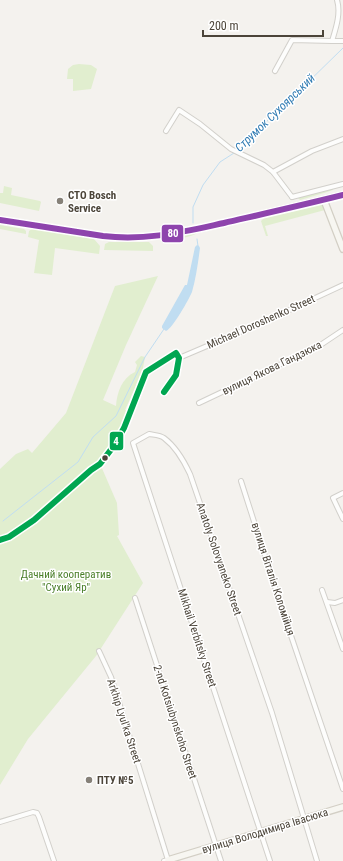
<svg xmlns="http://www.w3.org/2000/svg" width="343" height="861" font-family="'Roboto Condensed',sans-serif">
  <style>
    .green { fill: #e1eecf }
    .water { fill: #c0ddf1 }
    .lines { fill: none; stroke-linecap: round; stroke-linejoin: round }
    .stream { stroke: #c0ddf1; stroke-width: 1 }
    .street-casing { stroke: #d2d0cb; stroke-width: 6 }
    .secondary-casing { stroke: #d3cfc5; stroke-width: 8 }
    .primary-casing { stroke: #d6cebb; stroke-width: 8 }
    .street { stroke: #fdfdfc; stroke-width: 4 }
    .secondary { stroke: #f7f6f1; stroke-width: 5.5 }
    .primary { stroke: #f2efe6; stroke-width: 6 }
    .bus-1-casing { stroke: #fff; stroke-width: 9 }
    .bus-2-casing { stroke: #fff; stroke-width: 9 }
    .bus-1 { stroke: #8e44ad; stroke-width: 6 }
    .bus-2 { stroke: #00a651; stroke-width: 6 }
    .poi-dot { fill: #868178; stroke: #fff; stroke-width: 1.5 }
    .bus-dot { fill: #4b4439; stroke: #fff; stroke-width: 1.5 }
    .labels { text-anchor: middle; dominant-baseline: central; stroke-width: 3; stroke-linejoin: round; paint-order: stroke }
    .poi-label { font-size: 11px; font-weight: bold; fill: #4b4439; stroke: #fff; text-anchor: start }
    .street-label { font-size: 11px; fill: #4b4439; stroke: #fff }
    .park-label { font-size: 11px; fill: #4a7f2a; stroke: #fff }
    .water-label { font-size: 12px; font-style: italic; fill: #2e7ab2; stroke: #fff }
    .line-badge { stroke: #fff; stroke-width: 1.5 }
    .badge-label { font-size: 11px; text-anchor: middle; font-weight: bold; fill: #fff }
  </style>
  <rect width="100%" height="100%" fill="#f4f2ee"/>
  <g class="green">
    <polygon points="79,64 91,65 97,69 91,89 73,91 73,79 67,79 68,69 73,65"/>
    <polygon points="4,186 12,188 11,195 40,201 41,202 39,211 0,203 0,193 3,193"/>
    <polygon points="333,188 333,190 324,193 300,200 298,198 299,197"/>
    <polygon points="319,204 324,205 325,210 265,226 268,236 266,236 261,221 264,218"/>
    <polygon points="0,225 24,229 26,231 26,234 0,229"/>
    <polygon points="32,229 94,239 100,246 99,254 55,248 52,275 34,273 39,240 28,237 29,231"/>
    <path d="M199,232C190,238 175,239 165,241L163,240Z"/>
    <polygon points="109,242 149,242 153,246 153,251 104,250 105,244"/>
    <path d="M158,276L126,345L103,400L116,406C117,392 122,378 135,372L137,365L135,362L141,356L145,357L142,373L125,410L133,414L126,429L101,466L117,503L119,535L117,536L143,583L96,656L28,739L0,785V469L16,454L28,449L32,453L66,413L115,286Z"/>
  </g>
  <path class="water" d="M197,245L199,246L200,248C198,263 196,278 192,292C189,299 173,328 166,331L162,328V326L185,285H187L195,247Z"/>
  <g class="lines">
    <g class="stream">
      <polyline points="236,151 242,145 256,134 280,106 291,97 300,90 343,48"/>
      <polyline points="193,223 193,207 203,185 220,162 234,153"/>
      <polyline points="197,239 198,246"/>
      <polyline points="3,521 78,462 93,437 116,416 145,357 164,329"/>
    </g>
    <g class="street-casing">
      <g id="street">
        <polyline points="332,41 343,41"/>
        <path d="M275,71L292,40L332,41C336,28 341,13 337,0"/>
        <polyline points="166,131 179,110 200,124 231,149 264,165 273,172 292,197"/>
        <polyline points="273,172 312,151 343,139"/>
        <polyline points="292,197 343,184"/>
        <polyline points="179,358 268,320 343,285"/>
        <polyline points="199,403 319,346 343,330"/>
        <polyline points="241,481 284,615 343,789"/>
        <polyline points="343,493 333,498 343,519"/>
        <polyline points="0,540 9,537 34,520 91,470 100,464 113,447 124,428 146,372 176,353 179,358 176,375 164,392"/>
        <polyline points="322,590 343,649"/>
        <polyline points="135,598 221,861"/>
        <polyline points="327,602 335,603 343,600"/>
        <polyline points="99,651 111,677 168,860 164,861"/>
        <polyline points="0,822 33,812 37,813 39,817 54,861"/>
        <path d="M270,861L133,443L149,434C154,435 160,435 164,438C176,447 184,461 190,474L272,713L317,861"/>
      </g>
    </g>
    <g class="secondary-casing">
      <g id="secondary">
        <polyline points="324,200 343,249"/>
        <polyline points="168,861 168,860 343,807"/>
      </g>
    </g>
    <g class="primary-casing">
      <path id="primary" d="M0,220L103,236C146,241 182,232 224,223C263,214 303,205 343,195"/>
    </g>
    <use href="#street" class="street"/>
    <use href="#secondary" class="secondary"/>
    <use href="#primary" class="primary"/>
    <g class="bus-1-casing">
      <path id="bus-1" d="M0,220L103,236C146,241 182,232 224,223C263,214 303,205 343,195"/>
    </g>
    <g class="bus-2-casing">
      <polyline id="bus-2" points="0,540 9,537 34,520 91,470 100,464 113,447 124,428 146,372 176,353 179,358 176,375 164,392"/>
    </g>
    <use href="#bus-1" class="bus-1"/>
    <use href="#bus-2" class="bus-2"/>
  </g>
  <g class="poi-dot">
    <circle cx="60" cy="201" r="4"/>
    <circle cx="89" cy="780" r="4"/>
  </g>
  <circle class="bus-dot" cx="105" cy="458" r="3.5"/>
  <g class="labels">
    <g class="poi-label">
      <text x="68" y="195">СТО Bosch<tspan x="68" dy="13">Service</tspan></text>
      <text x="97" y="780">ПТУ №5</text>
    </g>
    <g class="street-label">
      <text transform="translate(261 322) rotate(-24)">Michael Doroshenko Street</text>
      <text transform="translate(272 368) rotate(-26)">вулиця Якова Гандзюка</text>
      <text transform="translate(219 559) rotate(71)">Anatoly Solovyaneko Street</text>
      <text transform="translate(273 579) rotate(72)">вулиця Віталія Коломійця</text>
      <text transform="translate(197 638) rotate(72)">Mikhail Verbitsky Street</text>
      <text transform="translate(124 721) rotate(72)">Arkhip Lyul'ka Street</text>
      <text transform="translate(175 722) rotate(72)">2-nd Kotsiubynskoho Street</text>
      <text transform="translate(265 831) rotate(-17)">вулиця Володимира Івасюка</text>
    </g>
    <g class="park-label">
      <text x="66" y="574">Дачний кооператив<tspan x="66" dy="13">"Сухий Яр"</tspan></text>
    </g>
    <g class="water-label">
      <text transform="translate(275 113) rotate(-44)">Струмок Сухоярський</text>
    </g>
  </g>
  <g class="line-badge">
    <rect x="161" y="224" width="23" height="19" rx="4" fill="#8e44ad"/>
    <rect x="109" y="431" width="15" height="20" rx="4" fill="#00a651"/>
  </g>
  <g class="badge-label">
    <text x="173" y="237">80</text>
    <text x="116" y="445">4</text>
  </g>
  <path d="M203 30v6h120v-6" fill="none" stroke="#4b4439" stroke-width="2"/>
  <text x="209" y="30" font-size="12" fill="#4b4439" stroke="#ffffff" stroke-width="3" paint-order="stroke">200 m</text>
</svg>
